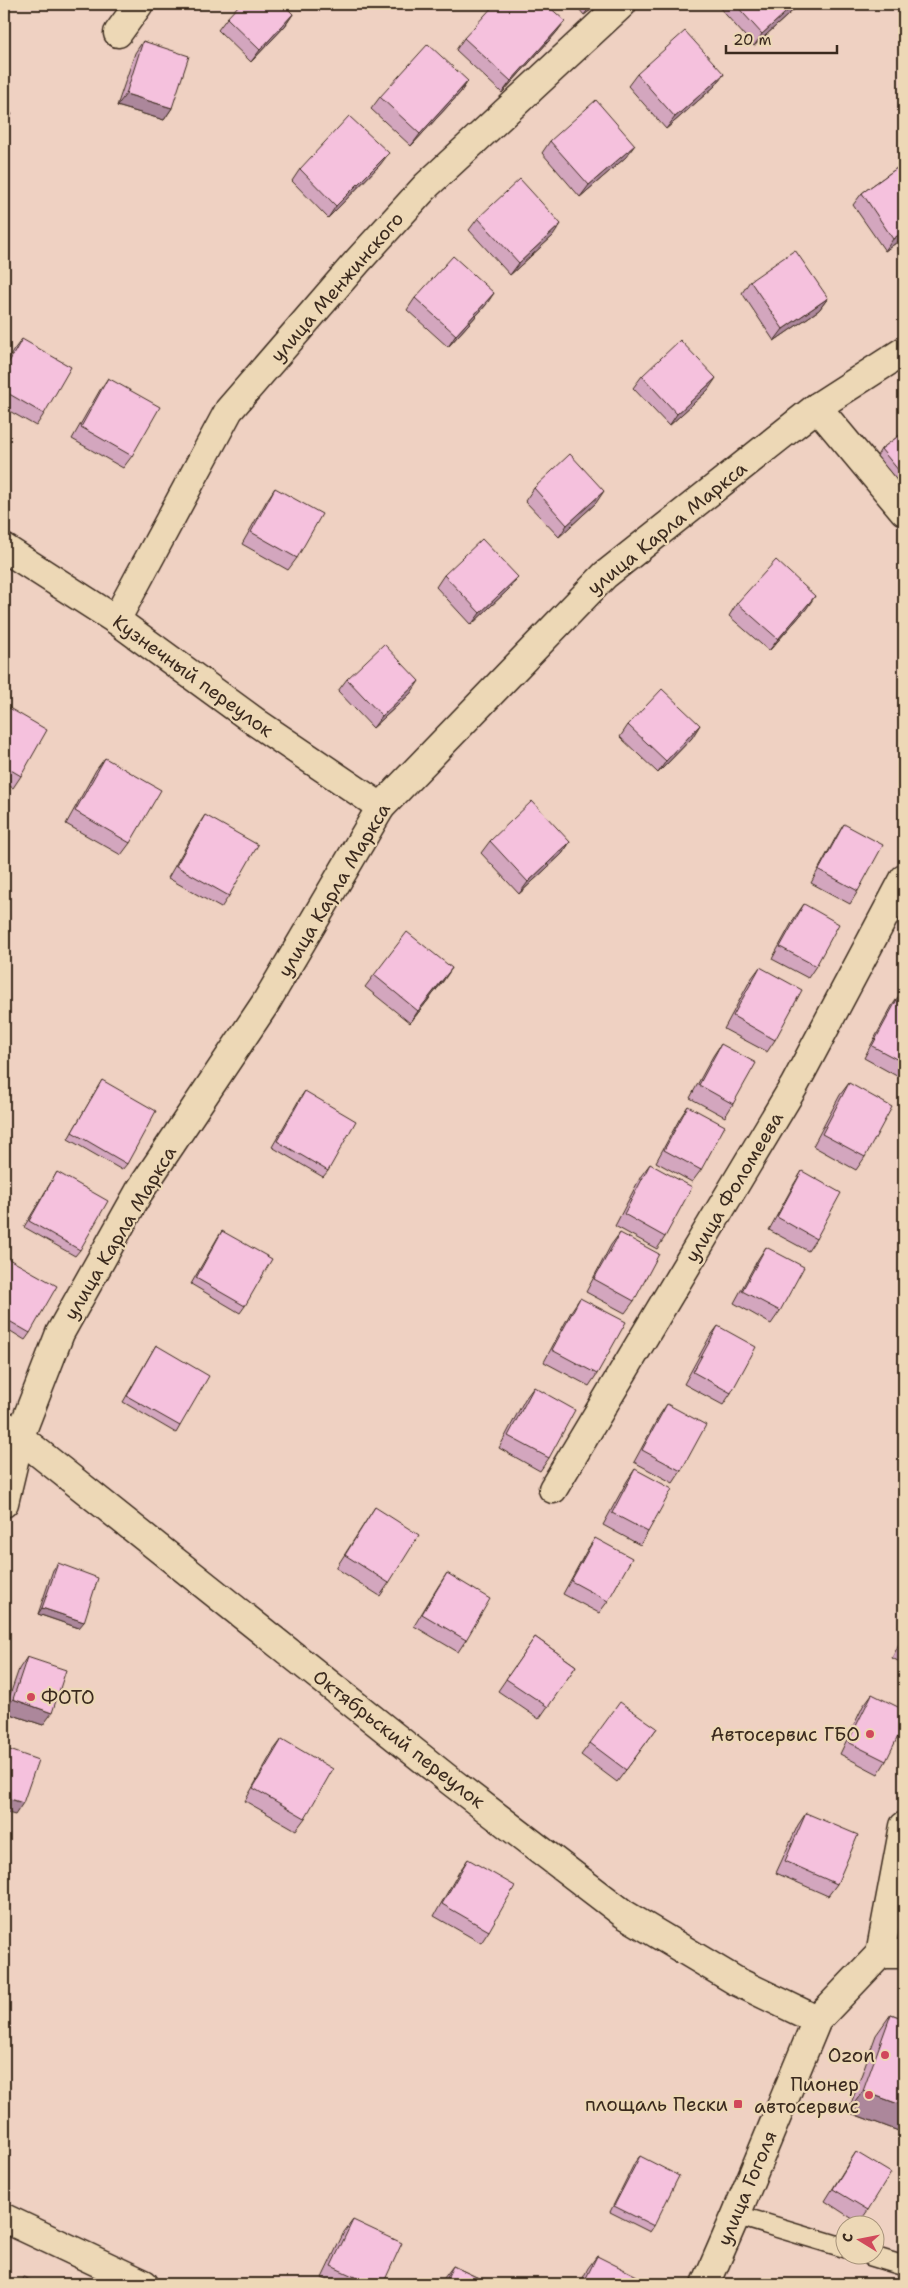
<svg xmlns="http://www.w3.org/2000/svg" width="908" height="2288" font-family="'Shantell Sans',sans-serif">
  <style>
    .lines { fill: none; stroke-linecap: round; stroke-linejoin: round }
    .service-casing { stroke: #3b2a1e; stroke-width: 22 }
    .minor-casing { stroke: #3b2a1e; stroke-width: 31 }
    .service { stroke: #edd8b6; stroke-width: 19 }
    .minor { stroke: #edd8b6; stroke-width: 28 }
    .wall { fill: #d3a6be; stroke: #3b2a1e }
    .shaded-wall { fill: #ac879b; stroke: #3b2a1e }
    .building { fill: #f5c1dd; stroke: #3b2a1e }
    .poi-dot { fill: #d1495b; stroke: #edd8b6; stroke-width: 2 }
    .labels { text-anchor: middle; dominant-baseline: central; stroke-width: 4.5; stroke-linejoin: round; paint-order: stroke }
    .street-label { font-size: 19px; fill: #3b2a1e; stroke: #edd8b6 }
    .poi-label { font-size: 19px; fill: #3b2a1e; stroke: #edd8b6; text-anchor: end }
  </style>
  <rect width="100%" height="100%" fill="#efd1c2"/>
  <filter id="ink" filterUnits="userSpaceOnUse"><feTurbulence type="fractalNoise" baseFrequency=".02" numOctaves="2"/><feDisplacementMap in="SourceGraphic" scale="10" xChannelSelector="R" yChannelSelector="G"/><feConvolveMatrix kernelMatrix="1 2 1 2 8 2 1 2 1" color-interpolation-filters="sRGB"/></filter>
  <g filter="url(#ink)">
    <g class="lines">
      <g class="service-casing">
        <g id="service">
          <polyline points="736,2215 846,2248"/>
          <polyline points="871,2256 904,2266"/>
        </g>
      </g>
      <g class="minor-casing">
        <g id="minor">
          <polyline points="118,33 139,4"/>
          <polyline points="817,407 904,511"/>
          <polyline points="4,548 116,620 257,723 381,807"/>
          <polyline points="116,620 229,410 357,262 427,185 622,4"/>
          <polyline points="4,1425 453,1783 624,1914 736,1981 817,2020"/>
          <polyline points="553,1489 794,1086 904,879"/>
          <polyline points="4,1503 20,1436 60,1333 139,1192 265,1004 381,807 605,575 817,407 904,351"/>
          <polyline points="880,1954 904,1954"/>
          <polyline points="4,2218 144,2284"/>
          <polyline points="706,2284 736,2215 817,2020 880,1954 904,1826"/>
        </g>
      </g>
      <use href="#service" class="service"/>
      <use href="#minor" class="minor"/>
    </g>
    <g class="wall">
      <polygon points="575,4 599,4 584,15"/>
      <polygon points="719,4 800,4 754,46 718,6"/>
      <polygon points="293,14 285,26 251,62 218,30 227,18"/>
      <polygon points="565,21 556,33 502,93 456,50 464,38"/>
      <polygon points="143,41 172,108 164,120 117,106 135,53"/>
      <polygon points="637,74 724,74 715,86 666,129 628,86"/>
      <polygon points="468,81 460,93 411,146 371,109 380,97"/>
      <polygon points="550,141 626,157 580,197 542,153"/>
      <polygon points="904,163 904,237 885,251 853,205 862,193"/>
      <polygon points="380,165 328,218 292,181 300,169"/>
      <polygon points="478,218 553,236 510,275 469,230"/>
      <polygon points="750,281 828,298 819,310 774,341 742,293"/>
      <polygon points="415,298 486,305 448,347 407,310"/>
      <polygon points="22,339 44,414 36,426 4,408 4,368 13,351"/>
      <polygon points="642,376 708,390 669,426 633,388"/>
      <polygon points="108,378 132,456 123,468 72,439 100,390"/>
      <polygon points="904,432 904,489 877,456 881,449"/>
      <polygon points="275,488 297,558 288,570 242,544 267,500"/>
      <polygon points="534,488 596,503 559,537 525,501"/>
      <polygon points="444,575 518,577 509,589 471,625 436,587"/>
      <polygon points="737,603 807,608 769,651 729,616"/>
      <polygon points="347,679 411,693 373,728 338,691"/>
      <polygon points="4,705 21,776 13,788 4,783"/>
      <polygon points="628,725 692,738 658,773 620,737"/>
      <polygon points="105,758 130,843 121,855 66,824 96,770"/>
      <polygon points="205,815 229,896 221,908 168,878 197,827"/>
      <polygon points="844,824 858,891 850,904 811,883 836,837"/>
      <polygon points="490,841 570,842 562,854 519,894 481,853"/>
      <polygon points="804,904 816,966 808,978 772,959 795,917"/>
      <polygon points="760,967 775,1040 767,1052 724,1029 751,979"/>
      <polygon points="374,975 444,980 410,1023 365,987"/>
      <polygon points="900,994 904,996 904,1080 864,1058 892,1006"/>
      <polygon points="721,1044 733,1104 725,1117 690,1098 713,1056"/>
      <polygon points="102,1080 127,1164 122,1170 68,1139"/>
      <polygon points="849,1083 865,1157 856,1170 813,1146 840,1095"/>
      <polygon points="305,1091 328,1171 323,1177 272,1147 300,1098"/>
      <polygon points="688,1106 701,1170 692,1182 656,1162 680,1118"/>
      <polygon points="650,1164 665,1237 657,1249 615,1226 641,1176"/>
      <polygon points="802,1171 816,1239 808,1251 769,1230 794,1184"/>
      <polygon points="57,1172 80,1250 75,1256 24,1227"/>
      <polygon points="222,1231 245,1306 240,1313 191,1284 218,1237"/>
      <polygon points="620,1233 634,1301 625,1313 586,1292 611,1245"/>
      <polygon points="766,1247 780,1311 771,1324 734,1303 758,1259"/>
      <polygon points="7,1258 30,1333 25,1340 4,1327 4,1263"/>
      <polygon points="580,1298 597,1374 589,1386 544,1362 572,1310"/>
      <polygon points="718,1326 731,1393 723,1405 684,1384 709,1338"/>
      <polygon points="156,1345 180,1426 176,1433 123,1402"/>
      <polygon points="534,1387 549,1458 540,1471 499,1448 525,1399"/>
      <polygon points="667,1404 681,1471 673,1483 634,1462 659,1416"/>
      <polygon points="635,1469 648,1532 640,1545 603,1525 627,1481"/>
      <polygon points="375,1507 389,1583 380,1596 336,1568"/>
      <polygon points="595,1538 608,1601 599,1613 563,1594 587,1550"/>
      <polygon points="58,1563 79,1628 38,1614 53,1570"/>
      <polygon points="447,1573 466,1640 458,1652 414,1626 439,1585"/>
      <polygon points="904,1634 904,1664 892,1658"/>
      <polygon points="535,1637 576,1666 539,1719 498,1691"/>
      <polygon points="27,1657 43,1725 4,1712 19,1669"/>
      <polygon points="872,1694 886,1761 878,1774 840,1754 863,1706"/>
      <polygon points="657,1728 617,1782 581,1755 590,1743"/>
      <polygon points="282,1739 305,1818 296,1830 245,1801 273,1751"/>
      <polygon points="806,1813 837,1884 828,1896 776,1873 798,1825"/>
      <polygon points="468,1859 489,1931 481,1943 434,1916 459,1872"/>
      <polygon points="891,2014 904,2019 904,2133 848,2112 876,2035"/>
      <polygon points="856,2152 868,2210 859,2223 825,2201 848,2164"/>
      <polygon points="640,2156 654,2226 650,2232 610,2212 635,2162"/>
      <polygon points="353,2220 383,2284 336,2284 322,2278 344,2232"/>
      <polygon points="597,2256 632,2284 580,2284 588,2268"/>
      <polygon points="453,2266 491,2284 442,2284 444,2278"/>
    </g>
    <g class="shaded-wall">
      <polygon points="592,4 599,4 584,15"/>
      <polygon points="795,4 800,4 754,46 762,34"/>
      <polygon points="293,14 285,26 251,62 260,50"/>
      <polygon points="565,21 556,33 502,93 511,81"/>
      <polygon points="724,74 715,86 666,129 675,117"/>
      <polygon points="468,81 460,93 411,146 420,134"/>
      <polygon points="126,94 172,108 164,120 117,106"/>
      <polygon points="635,145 626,157 580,197 589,185"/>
      <polygon points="389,153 380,165 328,218 336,206"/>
      <polygon points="561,224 553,236 510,275 519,263"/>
      <polygon points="904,231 904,237 885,251 893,239"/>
      <polygon points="494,293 486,305 448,347 456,335"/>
      <polygon points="828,298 819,310 774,341 783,329"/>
      <polygon points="716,378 708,390 669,426 677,414"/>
      <polygon points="604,491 596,503 559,537 567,525"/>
      <polygon points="518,577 509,589 471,625 480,613"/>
      <polygon points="815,596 807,608 769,651 778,639"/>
      <polygon points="419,681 411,693 373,728 382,716"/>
      <polygon points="700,725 692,738 658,773 666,761"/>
      <polygon points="570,842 562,854 519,894 528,882"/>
      <polygon points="452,968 444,980 410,1023 418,1011"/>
      <polygon points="42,1608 84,1622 79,1628 38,1614"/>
      <polygon points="13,1699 52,1713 43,1725 4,1712"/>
      <polygon points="4,1797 23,1803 15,1815 4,1812"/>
      <polygon points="863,2091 904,2106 904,2133 848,2112"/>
    </g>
    <g class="building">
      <polygon points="240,4 283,4 293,14 260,50 227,18"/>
      <polygon points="495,4 546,4 565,21 511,81 464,38"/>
      <polygon points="735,4 795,4 762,34"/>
      <polygon points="685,31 724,74 675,117 637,74"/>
      <polygon points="143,41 189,56 172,108 126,94"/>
      <polygon points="428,44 468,81 420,134 380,97"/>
      <polygon points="596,100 635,145 589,185 550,141"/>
      <polygon points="4,109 12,114 4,128"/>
      <polygon points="349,116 389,153 336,206 300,169"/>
      <polygon points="904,163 904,231 893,239 862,193"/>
      <polygon points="520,179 561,224 519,263 478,218"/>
      <polygon points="795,250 828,298 783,329 750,281"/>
      <polygon points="453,256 494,293 456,335 415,298"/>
      <polygon points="22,339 71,367 44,414 4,391 4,371"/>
      <polygon points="680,340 716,378 677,414 642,376"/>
      <polygon points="108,378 160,407 132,456 81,427"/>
      <polygon points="904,432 904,477 881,449"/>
      <polygon points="570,454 604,491 567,525 534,488"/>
      <polygon points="275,488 322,514 297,558 251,532"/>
      <polygon points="482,539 518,577 480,613 444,575"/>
      <polygon points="776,560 815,596 778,639 737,603"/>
      <polygon points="384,644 419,681 382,716 347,679"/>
      <polygon points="662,689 700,725 666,761 628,725"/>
      <polygon points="4,705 47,730 21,776 4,766"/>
      <polygon points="105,758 161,790 130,843 75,811"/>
      <polygon points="532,801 570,842 528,882 490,841"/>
      <polygon points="205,815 258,845 229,896 176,866"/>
      <polygon points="844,824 883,845 858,891 819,870"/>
      <polygon points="804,904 839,924 816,966 780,947"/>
      <polygon points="407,932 452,968 418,1011 374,975"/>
      <polygon points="760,967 802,990 775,1040 733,1016"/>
      <polygon points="900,994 904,996 904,1063 872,1046"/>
      <polygon points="721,1044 756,1063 733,1104 699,1085"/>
      <polygon points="102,1080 156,1111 127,1164 72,1132"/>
      <polygon points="849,1083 892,1107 865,1157 822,1134"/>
      <polygon points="305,1091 356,1121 328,1171 277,1141"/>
      <polygon points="688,1106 725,1126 701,1170 664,1150"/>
      <polygon points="650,1164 692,1187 665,1237 624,1214"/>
      <polygon points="802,1171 841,1193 816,1239 777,1217"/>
      <polygon points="57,1172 108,1201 80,1250 29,1221"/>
      <polygon points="222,1231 272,1259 245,1306 196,1278"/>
      <polygon points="620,1233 659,1254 634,1301 594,1279"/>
      <polygon points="766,1247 804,1267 780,1311 742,1291"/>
      <polygon points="7,1258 57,1286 30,1333 4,1318 4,1264"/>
      <polygon points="580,1298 626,1322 597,1374 552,1350"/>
      <polygon points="718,1326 756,1347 731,1393 693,1372"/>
      <polygon points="156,1345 209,1376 180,1426 127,1396"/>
      <polygon points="534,1387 575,1410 549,1458 508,1436"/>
      <polygon points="667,1404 706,1425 681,1471 642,1450"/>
      <polygon points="635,1469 672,1489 648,1532 612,1513"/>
      <polygon points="375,1507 419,1535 389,1583 345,1555"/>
      <polygon points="595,1538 632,1558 608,1601 571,1581"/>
      <polygon points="58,1563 98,1578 84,1622 42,1608"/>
      <polygon points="447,1573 490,1599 466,1640 422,1614"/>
      <polygon points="535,1637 576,1666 548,1707 506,1679"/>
      <polygon points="904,1639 904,1648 901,1646"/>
      <polygon points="27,1657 66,1670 52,1713 13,1699"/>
      <polygon points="872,1694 904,1710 904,1724 886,1761 848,1742"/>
      <polygon points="620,1702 657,1728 626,1770 590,1743"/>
      <polygon points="282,1739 333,1769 305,1818 253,1788"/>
      <polygon points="4,1748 38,1760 23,1803 4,1797"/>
      <polygon points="806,1813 858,1835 837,1884 785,1861"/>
      <polygon points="468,1859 515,1886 489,1931 442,1904"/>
      <polygon points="891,2014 904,2019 904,2106 863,2091"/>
      <polygon points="856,2152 891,2173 868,2210 833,2189"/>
      <polygon points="640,2156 679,2176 654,2226 614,2206"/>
      <polygon points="353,2220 402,2243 383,2284 370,2284 331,2266"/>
      <polygon points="597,2256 637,2276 632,2284 583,2284"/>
      <polygon points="453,2266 491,2284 444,2284"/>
      <polygon points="23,2277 40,2284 20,2284"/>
    </g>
  </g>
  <g class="poi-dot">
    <circle cx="31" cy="1697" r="5"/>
    <circle cx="870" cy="1734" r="5"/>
    <circle cx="885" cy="2055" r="5"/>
    <circle cx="869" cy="2095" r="5"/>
    <rect x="733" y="2099" width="10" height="10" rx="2.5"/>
  </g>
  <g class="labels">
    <g class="street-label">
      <text transform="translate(337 287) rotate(-49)">улица Менжинского</text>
      <text transform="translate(667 528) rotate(-39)">улица Карла Маркса</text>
      <text transform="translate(193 676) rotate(36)">Кузнечный переулок</text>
      <text transform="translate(334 890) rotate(-59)">улица Карла Маркса</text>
      <text transform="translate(734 1187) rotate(-59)">улица Фоломеева</text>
      <text transform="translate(120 1233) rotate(-59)">улица Карла Маркса</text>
      <text transform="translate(399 1739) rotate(38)">Октябрьский переулок</text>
      <text transform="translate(747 2188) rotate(-67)">улица Гоголя</text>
    </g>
    <g class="poi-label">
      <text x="41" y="1697" text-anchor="start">ФОТО</text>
      <text x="860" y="1734">Автосервис ГБО</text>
      <text x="875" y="2055">Ozon</text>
      <text x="859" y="2084">Пионер<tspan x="859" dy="22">автосервис</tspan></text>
      <text x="728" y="2104">площаль Пески</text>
    </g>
  </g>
  <rect width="908" height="2288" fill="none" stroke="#edd8b6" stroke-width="20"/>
  <rect x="10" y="10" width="888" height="2268" fill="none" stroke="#3b2a1e" stroke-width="2" filter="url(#ink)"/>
  <g transform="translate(860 2240) rotate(280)"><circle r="24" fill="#edd8b6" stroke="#a69279"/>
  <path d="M0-4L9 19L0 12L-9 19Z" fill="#d1495b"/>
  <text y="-8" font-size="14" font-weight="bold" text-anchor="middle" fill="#3b2a1e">С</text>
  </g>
  <path d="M726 45v8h111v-8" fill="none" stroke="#3b2a1e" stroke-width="2.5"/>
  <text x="733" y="45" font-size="15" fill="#3b2a1e" stroke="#edd8b6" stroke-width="4" paint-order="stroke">20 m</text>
</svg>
